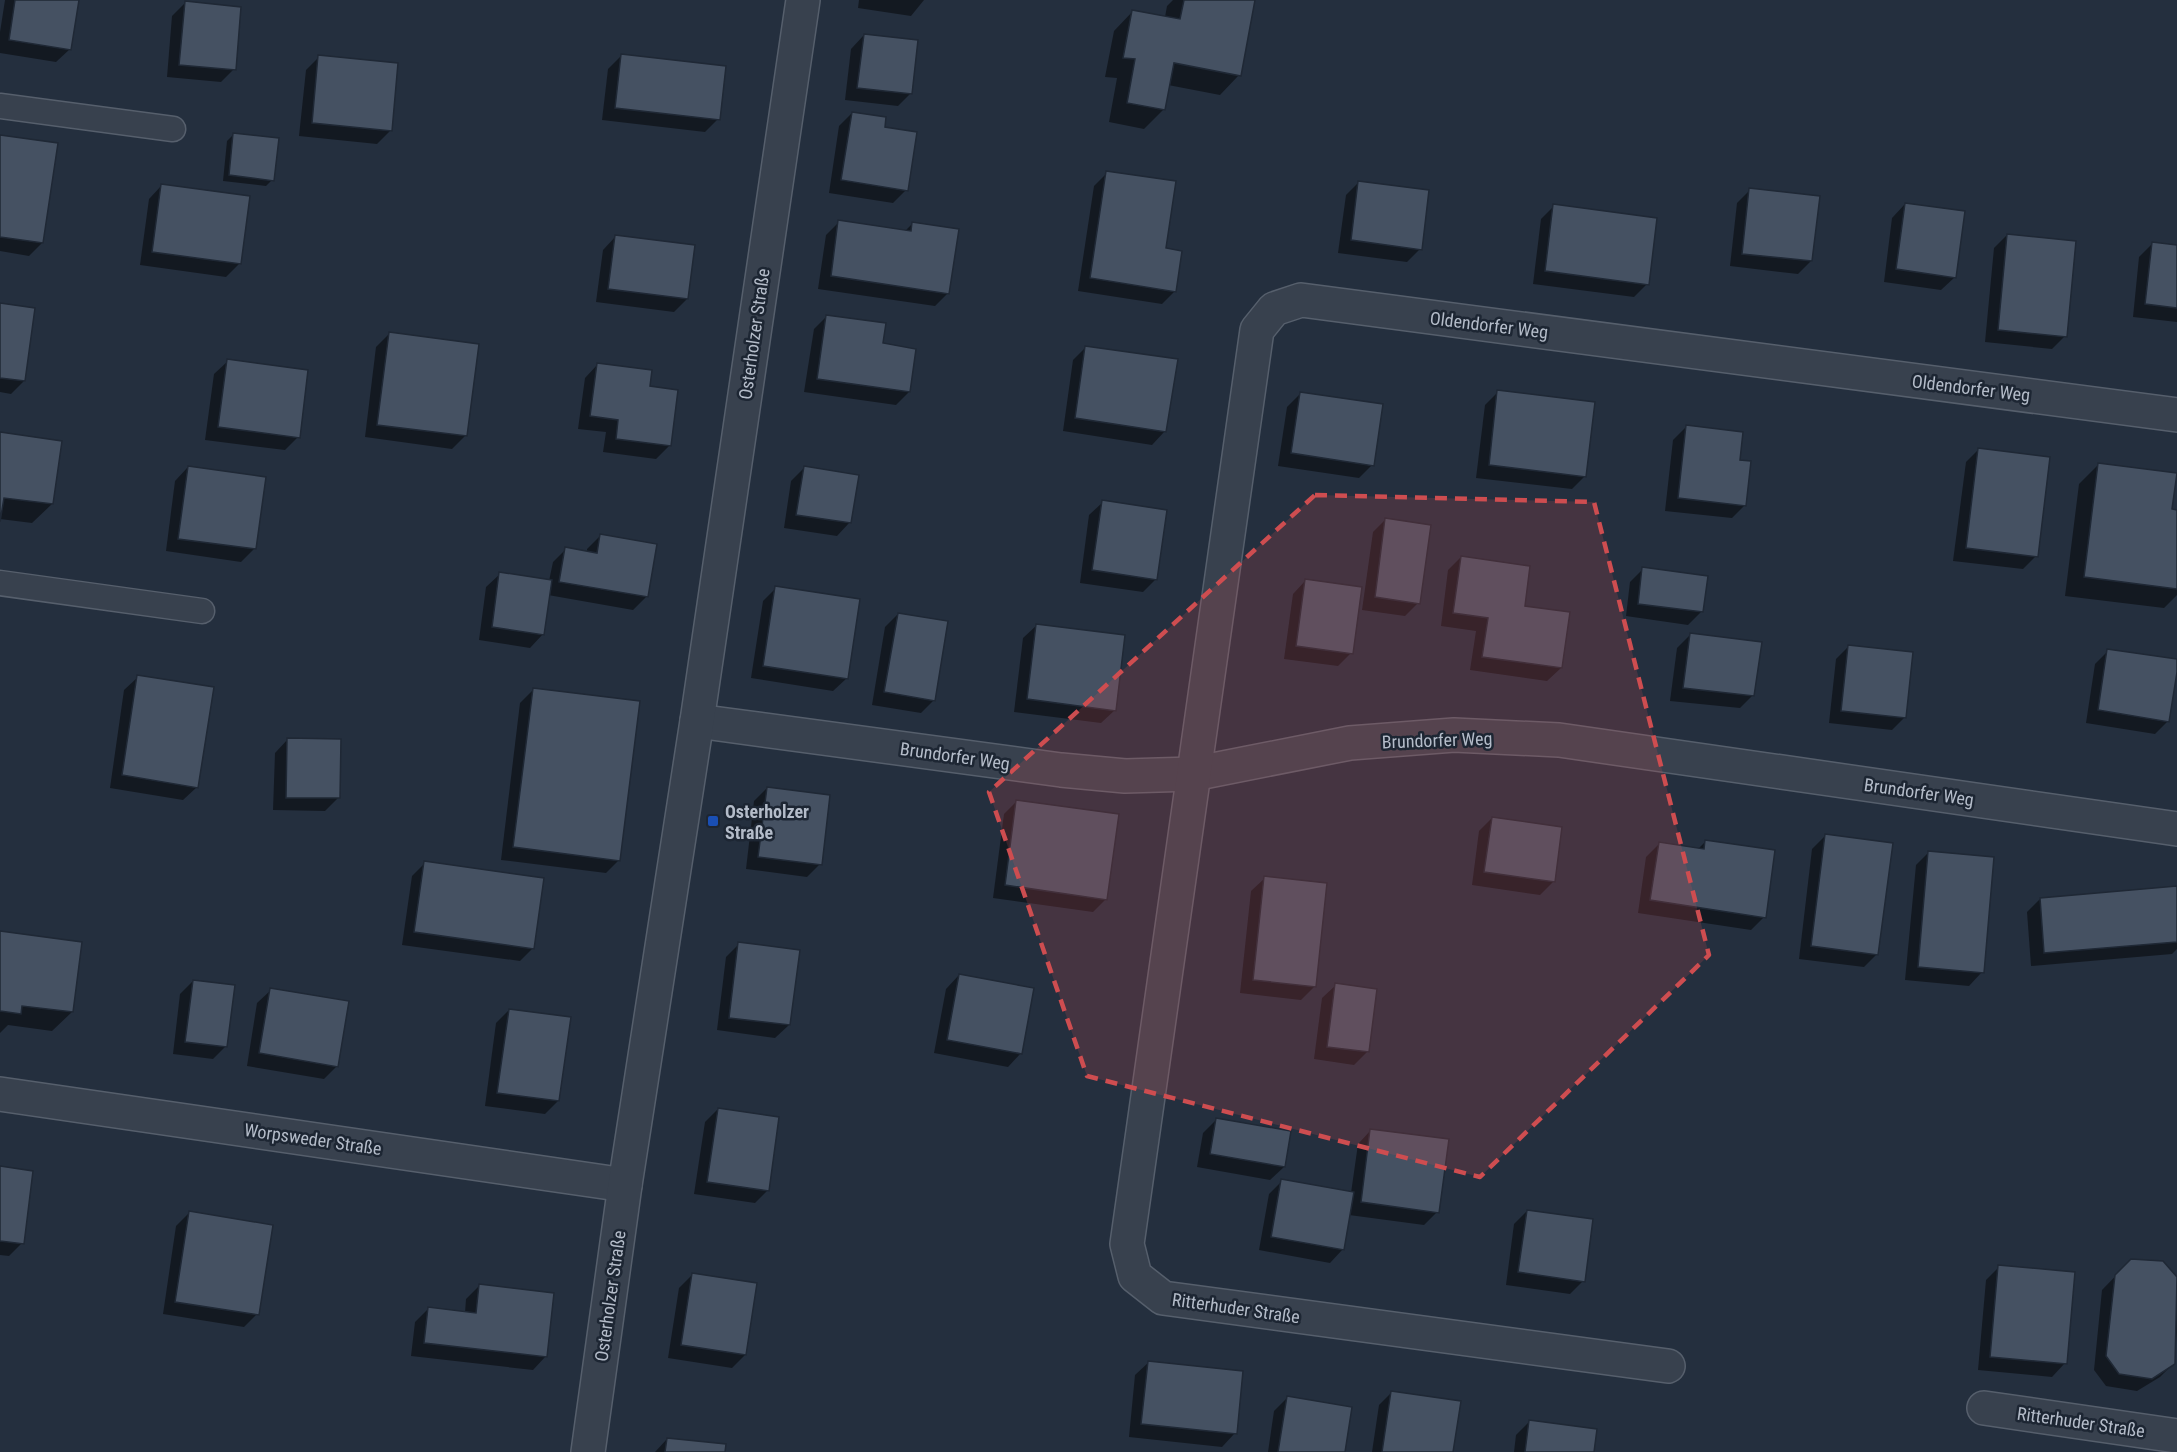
<svg xmlns="http://www.w3.org/2000/svg" width="2177" height="1452" font-family="'Roboto Condensed',sans-serif">
  <style>
    .shadow { fill: #0007 }
    .building { fill: #455162; stroke: #1f2835; stroke-width: 1.5 }
    .lines { fill: none; stroke-linecap: round; stroke-linejoin: round }
    .lane-casing { stroke: #565f6c; stroke-width: 27 }
    .street-casing { stroke: #565f6c; stroke-width: 36 }
    .lane { stroke: #38414e; stroke-width: 24 }
    .street { stroke: #38414e; stroke-width: 33 }
    .marked { fill: #ce4d50; fill-opacity: 0.2; stroke: #ce4d50; stroke-width: 4.5; stroke-dasharray: 12 8; stroke-linejoin: round }
    .transit-dot { fill: #1a4fb4; stroke: #1d2633; stroke-width: 2 }
    .labels { text-anchor: middle; dominant-baseline: central; stroke-width: 5; stroke-linejoin: round; paint-order: stroke }
    .street-label { font-size: 18px; fill: #b4bcc9; stroke: #1d2633 }
    .poi-label { font-size: 18px; font-weight: bold; fill: #b4bcc9; stroke: #1d2633; text-anchor: start }
  </style>
  <rect width="100%" height="100%" fill="#242f3e"/>
  <g class="shadow">
    <polygon points="5,0 78,0 70,49 56,62 0,53 0,32"/>
    <polygon points="859,0 924,0 911,16 858,8"/>
    <polygon points="1173,0 1254,0 1239,75 1220,95 1168,85 1164,109 1144,129 1109,122 1117,78 1105,77 1114,31 1133,11 1165,17 1167,6"/>
    <polygon points="185,3 234,69 221,82 167,77 172,16"/>
    <polygon points="864,35 911,93 898,106 845,100 851,49"/>
    <polygon points="621,56 718,119 705,132 602,120 608,69"/>
    <polygon points="319,57 390,131 377,144 299,136 306,70"/>
    <polygon points="852,113 884,128 906,190 893,203 829,193 839,126"/>
    <polygon points="233,135 272,180 266,186 223,181 227,141"/>
    <polygon points="0,136 42,243 29,256 0,251"/>
    <polygon points="1107,173 1164,249 1175,291 1162,304 1078,291 1094,186"/>
    <polygon points="1359,182 1420,249 1407,262 1338,253 1346,195"/>
    <polygon points="162,185 248,197 239,264 226,277 140,265 149,199"/>
    <polygon points="1750,190 1811,261 1798,274 1730,266 1737,203"/>
    <polygon points="1905,204 1955,277 1941,290 1884,282 1892,218"/>
    <polygon points="1554,206 1647,284 1634,297 1533,284 1541,219"/>
    <polygon points="839,222 905,231 912,224 948,293 935,306 818,289 826,235"/>
    <polygon points="2007,235 2065,336 2052,349 1985,342 1994,248"/>
    <polygon points="616,236 687,299 674,312 596,302 603,250"/>
    <polygon points="2152,244 2177,246 2177,322 2133,317 2139,257"/>
    <polygon points="0,304 24,381 11,394 0,392"/>
    <polygon points="827,316 881,345 909,392 896,405 804,392 814,329"/>
    <polygon points="389,334 465,436 452,449 365,437 376,347"/>
    <polygon points="1086,347 1165,431 1152,445 1063,431 1073,360"/>
    <polygon points="228,361 298,437 285,450 205,440 214,374"/>
    <polygon points="598,364 648,388 669,446 656,459 603,452 606,432 578,429 585,378"/>
    <polygon points="1498,392 1585,476 1572,489 1476,478 1485,405"/>
    <polygon points="1301,393 1372,465 1359,478 1278,466 1287,407"/>
    <polygon points="1686,427 1745,505 1732,518 1665,511 1673,440"/>
    <polygon points="0,433 52,504 32,523 0,519"/>
    <polygon points="1979,449 2036,556 2023,569 1953,561 1966,462"/>
    <polygon points="2098,465 2170,511 2177,511 2177,595 2164,608 2065,596 2079,484"/>
    <polygon points="188,467 254,549 241,562 166,551 175,481"/>
    <polygon points="804,468 850,522 837,536 784,528 791,481"/>
    <polygon points="1103,502 1156,579 1143,592 1080,583 1089,515"/>
    <polygon points="1386,519 1418,603 1405,616 1362,610 1373,532"/>
    <polygon points="600,536 646,597 633,610 548,595 543,634 530,648 479,640 486,587 500,574 549,581 553,562 566,549 587,553 587,549"/>
    <polygon points="1461,557 1523,607 1561,668 1547,681 1470,670 1476,631 1441,626 1448,570"/>
    <polygon points="1643,569 1701,612 1688,625 1626,616 1630,582"/>
    <polygon points="1306,580 1351,653 1338,666 1284,659 1293,594"/>
    <polygon points="776,588 847,678 833,691 751,678 763,601"/>
    <polygon points="898,614 934,700 921,713 872,705 885,627"/>
    <polygon points="1037,625 1115,710 1101,723 1014,712 1023,638"/>
    <polygon points="1690,635 1753,695 1740,708 1670,701 1677,648"/>
    <polygon points="1849,646 1905,717 1892,730 1829,723 1836,659"/>
    <polygon points="2108,651 2177,661 2168,721 2155,734 2086,723 2095,664"/>
    <polygon points="138,677 197,787 183,800 110,788 124,690"/>
    <polygon points="533,690 619,860 606,873 501,860 520,703"/>
    <polygon points="288,739 338,798 325,811 273,810 275,753"/>
    <polygon points="767,788 820,864 807,877 746,869 754,801"/>
    <polygon points="1017,801 1106,899 1093,912 993,898 1004,814"/>
    <polygon points="1492,818 1553,882 1540,895 1472,885 1479,831"/>
    <polygon points="1825,836 1877,954 1864,967 1799,959 1812,849"/>
    <polygon points="1706,841 1764,917 1751,930 1638,913 1646,857 1659,844 1697,850"/>
    <polygon points="1929,852 1982,972 1969,986 1905,980 1916,865"/>
    <polygon points="425,863 533,948 520,961 402,945 412,876"/>
    <polygon points="1265,878 1314,987 1301,1000 1240,993 1251,891"/>
    <polygon points="2177,888 2177,949 2172,954 2031,966 2027,912 2040,899"/>
    <polygon points="0,933 72,1012 52,1031 8,1025 0,1033"/>
    <polygon points="739,944 789,1025 775,1038 717,1030 726,957"/>
    <polygon points="959,975 1021,1053 1008,1067 934,1053 946,989"/>
    <polygon points="193,981 226,1046 213,1059 173,1054 180,994"/>
    <polygon points="1336,985 1367,1052 1354,1065 1314,1059 1322,998"/>
    <polygon points="271,990 337,1066 324,1079 247,1066 257,1003"/>
    <polygon points="509,1010 558,1101 545,1114 485,1106 496,1023"/>
    <polygon points="718,1109 768,1190 755,1203 694,1194 705,1122"/>
    <polygon points="1216,1120 1284,1167 1270,1180 1197,1167 1203,1133"/>
    <polygon points="1371,1130 1437,1212 1424,1225 1349,1215 1343,1249 1330,1263 1259,1250 1269,1194 1282,1181 1351,1193 1358,1144"/>
    <polygon points="0,1168 22,1243 9,1256 0,1255"/>
    <polygon points="1527,1211 1583,1281 1570,1294 1506,1285 1514,1224"/>
    <polygon points="189,1213 257,1314 244,1327 163,1314 176,1226"/>
    <polygon points="2131,1260 2163,1263 2177,1280 2177,1332 2174,1363 2160,1377 2137,1391 2106,1386 2094,1370 2102,1290"/>
    <polygon points="1999,1267 2065,1363 2052,1377 1978,1370 1986,1280"/>
    <polygon points="692,1275 745,1355 732,1368 668,1358 679,1288"/>
    <polygon points="479,1286 546,1356 533,1370 411,1356 415,1322 428,1309 465,1313 466,1299"/>
    <polygon points="1149,1362 1235,1433 1222,1447 1129,1437 1135,1375"/>
    <polygon points="1392,1392 1451,1452 1372,1452 1379,1405"/>
    <polygon points="1287,1398 1344,1452 1268,1452 1274,1411"/>
    <polygon points="1529,1422 1592,1452 1514,1452 1516,1435"/>
    <polygon points="667,1439 724,1452 655,1452"/>
  </g>
  <g class="building">
    <polygon points="15,0 79,0 71,50 9,40"/>
    <polygon points="1184,0 1255,0 1241,76 1174,63 1165,110 1127,103 1135,59 1123,58 1132,10 1180,19"/>
    <polygon points="185,1 241,7 236,70 179,65"/>
    <polygon points="864,34 918,40 912,94 857,88"/>
    <polygon points="621,54 726,66 720,120 615,108"/>
    <polygon points="318,55 398,63 392,131 312,123"/>
    <polygon points="852,112 886,117 885,127 917,132 908,191 841,180"/>
    <polygon points="233,133 279,138 274,181 229,175"/>
    <polygon points="0,135 58,143 43,243 0,237"/>
    <polygon points="1106,171 1176,181 1166,248 1182,251 1176,292 1090,278"/>
    <polygon points="1358,181 1429,190 1422,250 1351,240"/>
    <polygon points="161,184 250,196 241,264 152,252"/>
    <polygon points="1749,188 1820,196 1812,261 1742,254"/>
    <polygon points="1905,203 1965,211 1956,278 1896,269"/>
    <polygon points="1553,204 1657,218 1649,285 1545,271"/>
    <polygon points="838,220 911,231 912,222 959,229 949,294 831,276"/>
    <polygon points="2007,234 2076,241 2067,337 1998,330"/>
    <polygon points="615,235 695,245 688,299 608,289"/>
    <polygon points="2152,242 2177,245 2177,308 2145,304"/>
    <polygon points="0,303 35,308 25,381 0,378"/>
    <polygon points="826,315 886,323 883,343 916,349 910,392 817,379"/>
    <polygon points="389,332 479,344 467,436 377,425"/>
    <polygon points="1085,346 1178,359 1166,432 1075,418"/>
    <polygon points="227,359 308,370 300,438 218,427"/>
    <polygon points="597,363 652,370 650,386 678,390 671,446 616,439 618,420 590,416"/>
    <polygon points="1497,390 1595,402 1586,477 1489,465"/>
    <polygon points="1300,392 1383,404 1374,466 1291,453"/>
    <polygon points="1686,425 1743,432 1740,460 1751,461 1746,506 1678,498"/>
    <polygon points="0,432 62,441 53,504 4,498 0,522"/>
    <polygon points="1978,448 2050,457 2038,557 1966,548"/>
    <polygon points="2098,463 2177,473 2172,509 2177,510 2177,589 2084,577"/>
    <polygon points="188,466 266,477 256,549 178,539"/>
    <polygon points="804,466 859,475 851,523 796,515"/>
    <polygon points="1102,500 1167,510 1157,580 1092,570"/>
    <polygon points="1385,518 1431,525 1420,604 1375,597"/>
    <polygon points="600,534 657,544 648,597 559,582 565,547 597,553"/>
    <polygon points="1461,556 1530,566 1525,606 1570,612 1562,668 1482,657 1488,618 1453,613"/>
    <polygon points="1642,567 1708,576 1703,612 1638,604"/>
    <polygon points="499,572 552,580 544,635 492,627"/>
    <polygon points="1305,579 1362,587 1353,654 1296,646"/>
    <polygon points="775,586 860,599 848,679 763,666"/>
    <polygon points="898,613 948,621 935,701 884,692"/>
    <polygon points="1036,624 1125,635 1116,711 1027,699"/>
    <polygon points="1690,633 1762,642 1754,696 1683,688"/>
    <polygon points="1848,645 1913,652 1906,718 1841,711"/>
    <polygon points="2107,649 2177,659 2177,672 2169,722 2098,710"/>
    <polygon points="137,675 214,687 198,788 122,775"/>
    <polygon points="533,688 640,701 620,861 513,847"/>
    <polygon points="287,738 341,739 340,798 286,798"/>
    <polygon points="767,787 830,795 822,865 758,857"/>
    <polygon points="1016,800 1119,814 1107,900 1005,885"/>
    <polygon points="1492,817 1562,827 1555,882 1484,872"/>
    <polygon points="1825,834 1893,843 1878,955 1811,946"/>
    <polygon points="1705,840 1775,850 1766,918 1650,900 1659,842 1704,849"/>
    <polygon points="1928,851 1994,857 1984,973 1918,967"/>
    <polygon points="424,861 544,878 534,949 414,932"/>
    <polygon points="1264,876 1327,883 1316,987 1253,980"/>
    <polygon points="2177,886 2177,942 2044,953 2040,898"/>
    <polygon points="0,931 82,942 73,1012 22,1006 21,1014 0,1011"/>
    <polygon points="738,942 800,950 790,1025 729,1018"/>
    <polygon points="959,974 1034,988 1022,1054 947,1040"/>
    <polygon points="193,980 235,985 227,1047 185,1042"/>
    <polygon points="1335,983 1377,989 1369,1052 1327,1047"/>
    <polygon points="270,988 349,1001 338,1067 259,1053"/>
    <polygon points="509,1009 571,1017 559,1101 497,1093"/>
    <polygon points="718,1108 779,1117 769,1191 707,1182"/>
    <polygon points="1216,1118 1291,1131 1285,1167 1210,1154"/>
    <polygon points="1370,1129 1449,1139 1439,1213 1361,1202"/>
    <polygon points="0,1166 33,1171 24,1244 0,1241"/>
    <polygon points="1281,1179 1354,1192 1344,1250 1271,1237"/>
    <polygon points="1527,1210 1593,1219 1585,1282 1518,1272"/>
    <polygon points="189,1211 273,1225 259,1315 175,1302"/>
    <polygon points="2131,1259 2163,1261 2177,1277 2175,1364 2152,1379 2119,1374 2106,1356 2115,1275"/>
    <polygon points="1998,1265 2075,1272 2067,1364 1990,1357"/>
    <polygon points="692,1273 757,1283 746,1355 681,1345"/>
    <polygon points="479,1284 554,1293 547,1357 424,1343 428,1307 476,1313"/>
    <polygon points="1148,1361 1243,1371 1237,1434 1141,1424"/>
    <polygon points="1391,1391 1461,1401 1453,1452 1382,1452"/>
    <polygon points="1287,1396 1352,1407 1345,1452 1278,1452"/>
    <polygon points="1529,1420 1597,1429 1594,1452 1525,1452"/>
    <polygon points="667,1438 726,1444 725,1452 665,1452"/>
  </g>
  <g class="lines">
    <g class="lane-casing">
      <g id="lane">
        <polyline points="0,106 173,129"/>
        <polyline points="0,583 202,611"/>
      </g>
    </g>
    <g class="street-casing">
      <g id="street">
        <polyline points="697,721 1061,770 1125,776 1193,774 1350,743 1454,735 1559,740 2177,829"/>
        <polyline points="0,1094 625,1185"/>
        <polyline points="1668,1366 1163,1298 1135,1276 1127,1244 1257,330 1274,309 1301,300 2177,415"/>
        <polyline points="1984,1408 2177,1436"/>
        <polyline points="588,1452 625,1185 697,721 803,0"/>
      </g>
    </g>
    <use href="#lane" class="lane"/>
    <use href="#street" class="street"/>
  </g>
  <path class="marked" d="M1315,495L1594,502L1709,955L1480,1177L1087,1076L989,792Z"/>
  <rect class="transit-dot" x="707" y="815" width="12" height="12" rx="3"/>
  <g class="labels">
    <g class="street-label">
      <text transform="translate(1489 325) rotate(7)">Oldendorfer Weg</text>
      <text transform="translate(754 334) rotate(-82)">Osterholzer Straße</text>
      <text transform="translate(1971 388) rotate(7)">Oldendorfer Weg</text>
      <text transform="translate(1437 740) rotate(-2)">Brundorfer Weg</text>
      <text transform="translate(955 756) rotate(8)">Brundorfer Weg</text>
      <text transform="translate(1919 792) rotate(8)">Brundorfer Weg</text>
      <text transform="translate(313 1139) rotate(8)">Worpsweder Straße</text>
      <text transform="translate(610 1296) rotate(-82)">Osterholzer Straße</text>
      <text transform="translate(1236 1308) rotate(8)">Ritterhuder Straße</text>
      <text transform="translate(2081 1422) rotate(8)">Ritterhuder Straße</text>
    </g>
    <g class="poi-label">
      <text x="725" y="811">Osterholzer<tspan x="725" dy="21">Straße</tspan></text>
    </g>
  </g>
</svg>
